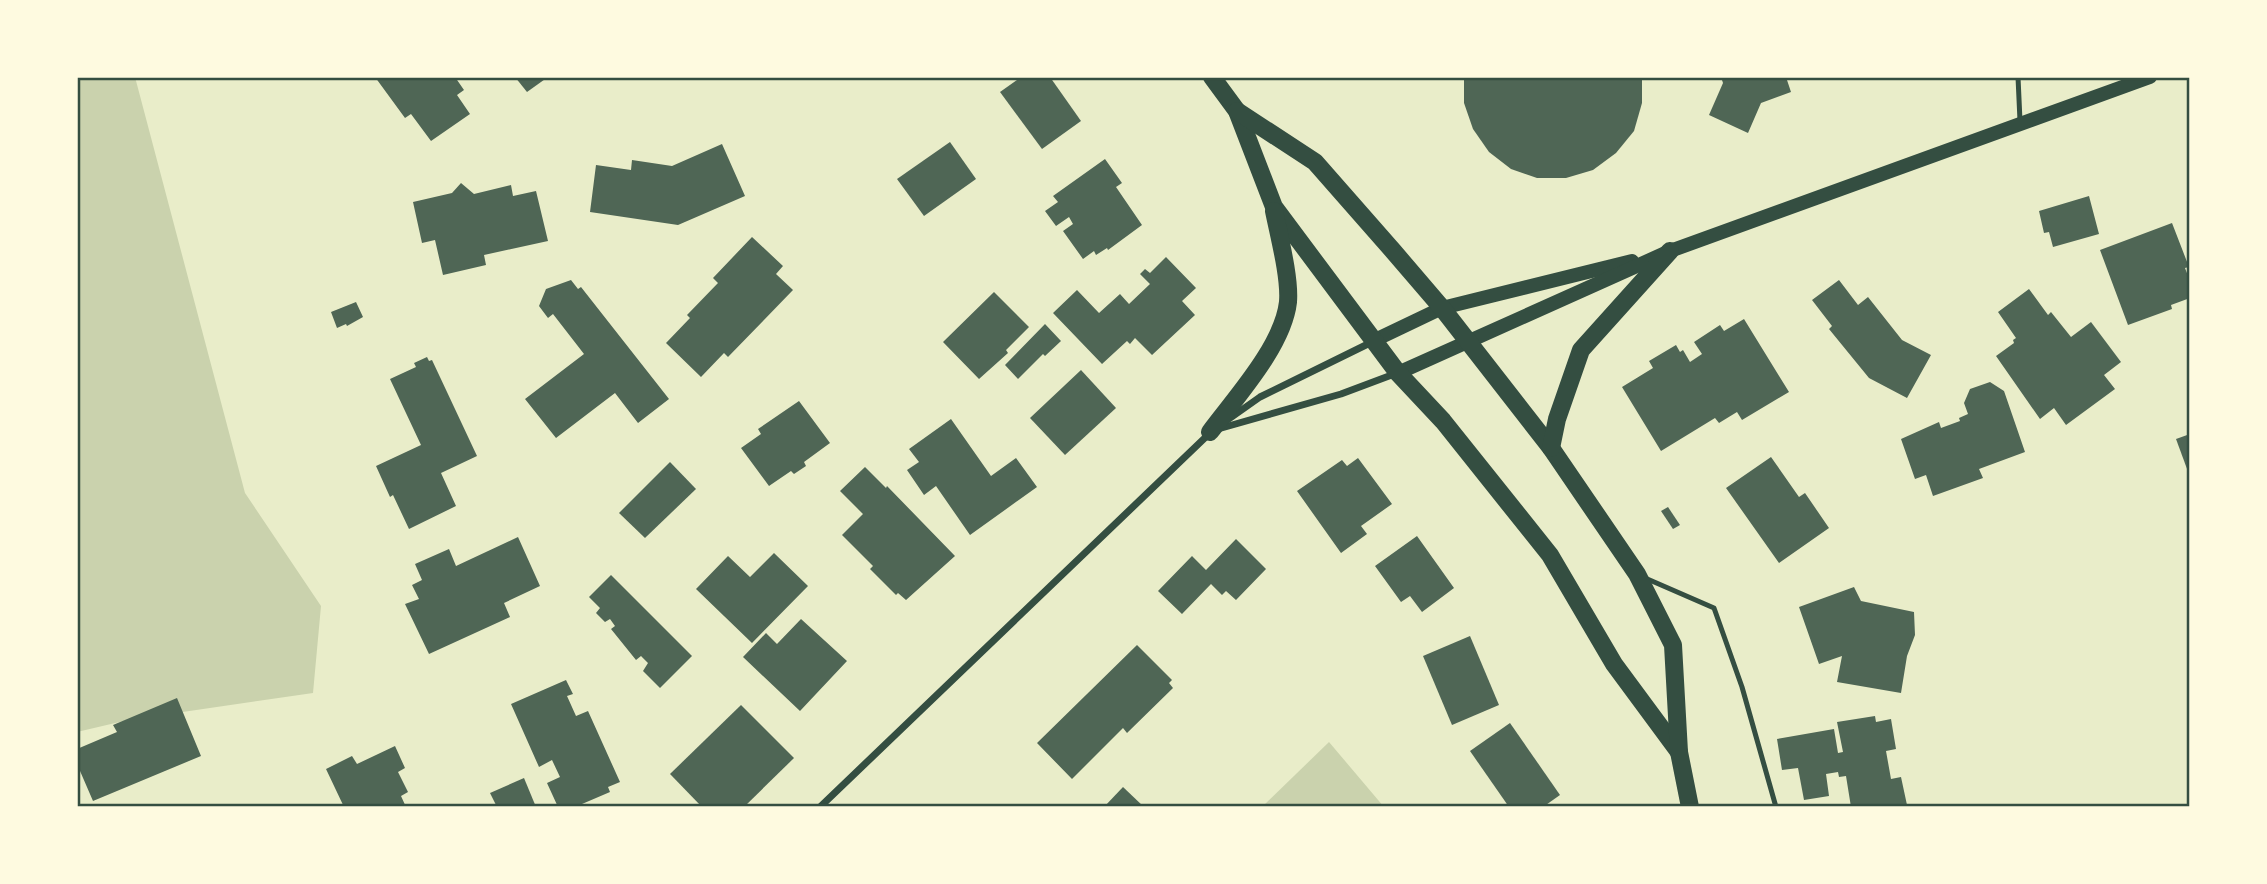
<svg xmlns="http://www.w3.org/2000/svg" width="2267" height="884" font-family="Quicksand,sans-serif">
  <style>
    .green { fill: #cad2ad }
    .building { fill: #4f6655 }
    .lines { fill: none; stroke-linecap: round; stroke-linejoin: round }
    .service { stroke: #344e41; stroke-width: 5 }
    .minor { stroke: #344e41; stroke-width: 7 }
    .secondary { stroke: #344e41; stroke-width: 14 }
    .primary { stroke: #344e41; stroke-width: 18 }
    .neatline { fill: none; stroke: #344e41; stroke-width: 2.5 }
  </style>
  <rect width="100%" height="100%" fill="#e9edc9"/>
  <g class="green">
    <polygon points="77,77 135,77 245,493 321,606 313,693 128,720 77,732"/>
    <polygon points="1329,742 1384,807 1262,807"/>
  </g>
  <g class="building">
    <polygon points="375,77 455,77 464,90 457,95 470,114 431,141 411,114 405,118"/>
    <polygon points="515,77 548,77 527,92"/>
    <polygon points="1021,77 1050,77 1081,121 1042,149 1000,92"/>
    <polygon points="1464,77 1642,77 1642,103 1634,131 1616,153 1593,170 1566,178 1537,178 1511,169 1489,152 1473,129 1464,103"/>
    <polygon points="1721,77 1786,77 1791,92 1761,103 1748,133 1709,115 1723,83"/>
    <polygon points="950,142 976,179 924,216 897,179"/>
    <polygon points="722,144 745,196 678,225 590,212 596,165 631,170 632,160 672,166"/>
    <polygon points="1105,159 1122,183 1116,187 1142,225 1108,250 1107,248 1096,255 1094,251 1083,259 1063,231 1073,224 1069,217 1056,226 1045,211 1058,202 1053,196"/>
    <polygon points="461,183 474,194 511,185 513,196 536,191 548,241 484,255 486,265 443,275 435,240 422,243 413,202 452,193"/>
    <polygon points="2089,196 2099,234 2053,247 2049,232 2044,233 2039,211"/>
    <polygon points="2172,223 2189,267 2185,268 2190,281 2190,298 2171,305 2172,309 2128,325 2100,250"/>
    <polygon points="752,237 783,266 776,274 793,290 728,357 724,353 701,377 666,343 690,318 687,315 718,283 713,278"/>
    <polygon points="1166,257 1196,288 1182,301 1195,315 1152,355 1135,338 1130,344 1127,341 1102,364 1053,313 1077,290 1099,313 1120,294 1129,304 1150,284 1140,274 1145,269 1150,273"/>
    <polygon points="571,280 578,289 581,287 669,399 638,423 615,393 556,438 525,399 584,354 553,314 548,318 539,306 546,289"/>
    <polygon points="1839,280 1858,305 1868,297 1902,340 1931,355 1907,398 1869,378 1829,329 1832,326 1812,300"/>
    <polygon points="2029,289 2048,315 2051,312 2071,337 2091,322 2121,362 2104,375 2115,389 2066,425 2054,408 2040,419 1996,356 2014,343 2013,340 2016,338 1998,312"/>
    <polygon points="994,292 1029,327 1006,350 1008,353 979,379 943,342"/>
    <polygon points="356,302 363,317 347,326 346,324 337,328 331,312"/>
    <polygon points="1744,319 1789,392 1742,420 1737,412 1719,423 1715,418 1661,451 1622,387 1653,368 1649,361 1676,345 1680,352 1683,350 1690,362 1702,354 1694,342 1720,325 1724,331"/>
    <polygon points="1045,324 1061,341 1045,356 1043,354 1018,379 1005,365"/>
    <polygon points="427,357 429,361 432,360 477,456 441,473 456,506 409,529 393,495 390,497 376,466 421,445 390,379 416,367 414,363"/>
    <polygon points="1081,370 1116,408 1065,455 1030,418"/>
    <polygon points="1990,382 2004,391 2025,452 1979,469 1983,478 1933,496 1926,475 1915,479 1901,439 1939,422 1941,428 1960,421 1959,418 1968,414 1964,403 1970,389"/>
    <polygon points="799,401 830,443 804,462 806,466 794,474 791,471 769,486 741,448 761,434 758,429"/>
    <polygon points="951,419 991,476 1016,458 1037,487 970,535 936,486 924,495 907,470 919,462 909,449"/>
    <polygon points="2190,434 2190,477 2176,439"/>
    <polygon points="1771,457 1799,497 1805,493 1829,528 1779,563 1726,488"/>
    <polygon points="1358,458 1392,504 1361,526 1367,534 1341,553 1297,491 1342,460 1347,466"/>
    <polygon points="670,462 696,489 645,538 619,513"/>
    <polygon points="865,467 886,488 887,486 955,556 906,600 898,593 896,595 870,569 873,566 842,535 863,514 840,491"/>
    <polygon points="1668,507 1680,525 1673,529 1661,511"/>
    <polygon points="1417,536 1454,588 1422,612 1410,596 1401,602 1375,566"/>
    <polygon points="518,537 540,586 504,603 510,617 429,654 405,604 419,599 412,585 422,580 415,564 449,549 456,566"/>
    <polygon points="1236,539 1266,569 1236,600 1226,591 1222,595 1211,584 1182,614 1158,591 1192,556 1206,570"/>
    <polygon points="774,553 808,586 752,643 696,589 728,556 750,577"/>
    <polygon points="611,575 692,656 660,688 643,671 648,663 641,656 636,660 611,629 615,626 610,619 605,622 596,613 600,608 589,597"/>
    <polygon points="1854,587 1861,601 1914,612 1915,635 1907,656 1901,693 1837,682 1842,656 1819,664 1799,607"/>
    <polygon points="801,619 847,661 800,711 743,657 766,633 777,644"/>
    <polygon points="1470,636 1499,705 1452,725 1423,656"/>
    <polygon points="1137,645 1172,680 1169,683 1173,688 1127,733 1123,728 1072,779 1037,743"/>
    <polygon points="566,680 573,694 567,696 576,716 588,711 620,782 608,787 610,792 575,807 558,807 547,783 560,777 552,760 539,767 511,704"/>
    <polygon points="177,698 201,756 93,801 77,764 77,749 117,732 113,725"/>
    <polygon points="741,705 794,758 744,807 702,807 670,774"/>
    <polygon points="1875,716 1876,722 1891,719 1896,749 1886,751 1891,779 1901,777 1907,805 1851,807 1846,776 1839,777 1838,772 1826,774 1829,796 1804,800 1798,768 1782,770 1777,739 1834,729 1838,753 1843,752 1837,722"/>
    <polygon points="1510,723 1560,795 1543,807 1509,807 1470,751"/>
    <polygon points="395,746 405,768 398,772 408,792 401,796 406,807 344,807 326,769 352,756 357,764"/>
    <polygon points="524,778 536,807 497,807 490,793"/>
    <polygon points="1123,787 1144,807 1104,807"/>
  </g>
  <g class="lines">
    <g class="service">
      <polyline points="2018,77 2020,121"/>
      <polyline points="1645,578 1714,608 1742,687 1776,807"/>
    </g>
    <g class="minor">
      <polyline points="1226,421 1260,397 1372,342"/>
      <polyline points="1218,429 1341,394 1397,373"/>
      <polyline points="820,807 1211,432"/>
    </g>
    <g class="secondary">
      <polyline points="1375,340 1442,308 1632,261"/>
      <polyline points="1398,373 1670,251 2150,77"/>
    </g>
    <g class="primary">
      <polyline points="1212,77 1237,111 1274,207 1398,373 1443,421 1550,555 1614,664 1679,752"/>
      <polyline points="1237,111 1315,162 1394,252 1442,308 1551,448 1637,574 1673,645 1679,752 1690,807"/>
      <path d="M1210,432C1236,397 1283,346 1288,302C1290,277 1279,236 1274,211"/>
      <polyline points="1551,448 1557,419 1581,350 1670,251"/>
    </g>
  </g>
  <rect width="2267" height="884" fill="none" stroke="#fefae0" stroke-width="158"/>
  <rect x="79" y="79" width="2109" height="726" class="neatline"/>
</svg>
